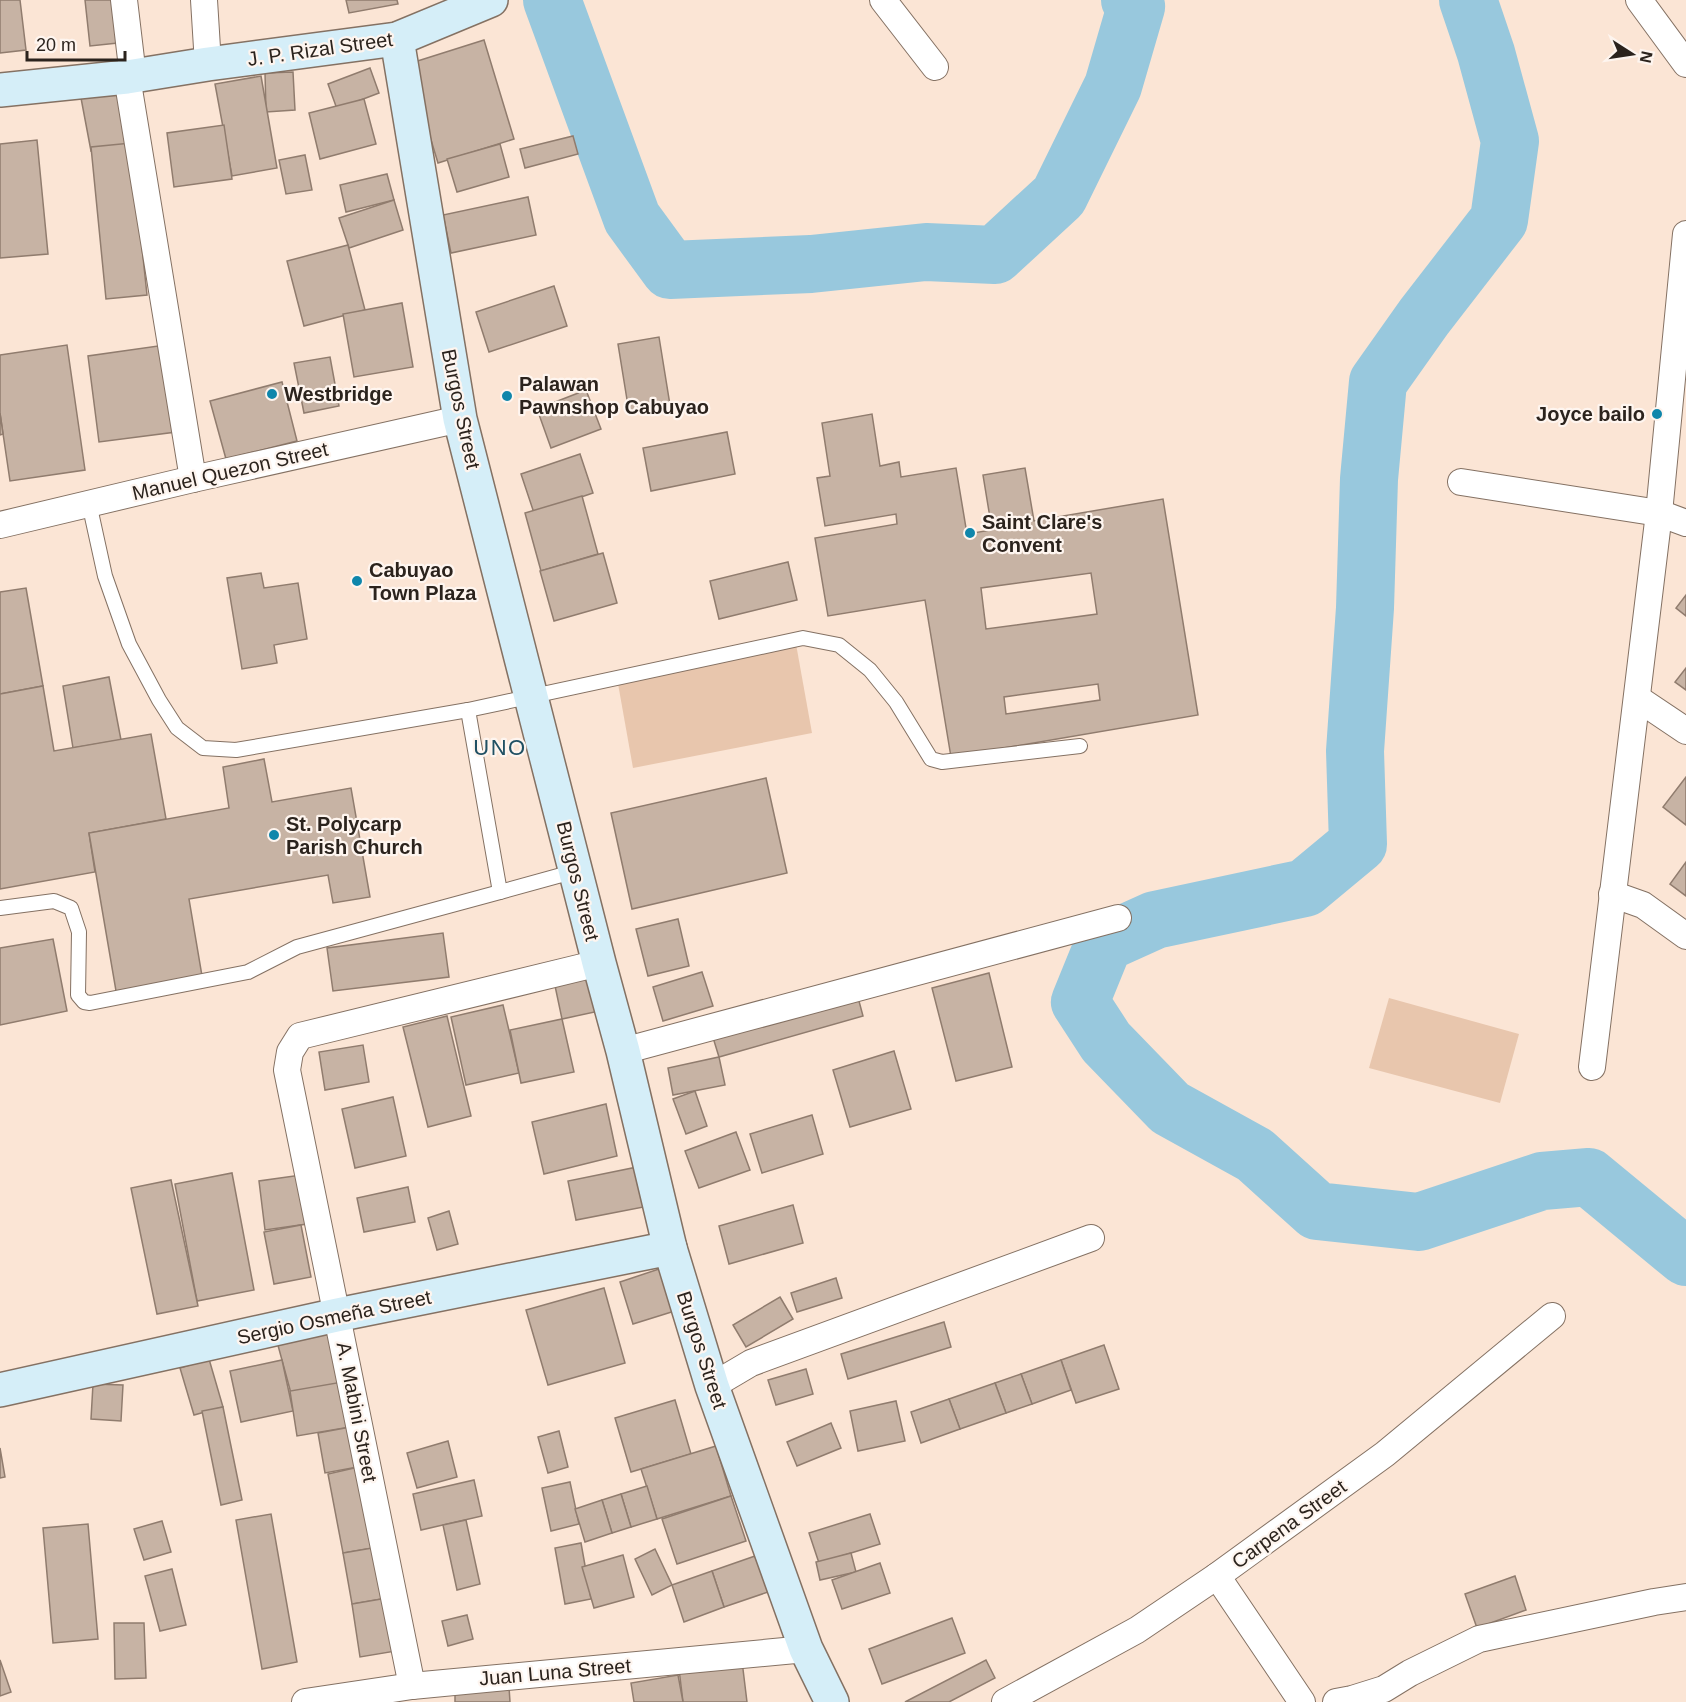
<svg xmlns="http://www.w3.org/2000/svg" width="1686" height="1702" font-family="Arial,sans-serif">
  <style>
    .green { fill: #e8c6ad }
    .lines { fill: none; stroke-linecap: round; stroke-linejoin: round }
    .river { stroke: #98c8dd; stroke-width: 58 }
    .building { fill: #c7b3a4; stroke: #907c6e; stroke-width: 1.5; fill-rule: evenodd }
    .lane-casing { stroke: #847163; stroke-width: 16 }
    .street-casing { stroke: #847163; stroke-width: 28 }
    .secondary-casing { stroke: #847163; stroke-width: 36 }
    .lane { stroke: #fff; stroke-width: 14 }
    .street { stroke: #fff; stroke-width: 26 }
    .secondary { stroke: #d5eef8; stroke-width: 33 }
    .poi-dot { fill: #0f86ab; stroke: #fef5ef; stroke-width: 2 }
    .labels { text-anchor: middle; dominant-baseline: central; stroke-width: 4.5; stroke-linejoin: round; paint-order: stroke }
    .street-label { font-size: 20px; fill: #2b231d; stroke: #fef5ef }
    .poi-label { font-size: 20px; font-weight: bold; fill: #2b231d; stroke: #fef5ef; text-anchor: start }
    .quarter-label { font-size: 22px; letter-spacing: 1.5px; fill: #205063; stroke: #fef5ef }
  </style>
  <rect width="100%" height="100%" fill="#fbe5d5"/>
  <g class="green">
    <polygon points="796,644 812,733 633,768 617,678"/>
    <polygon points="1389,998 1519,1034 1500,1103 1369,1068"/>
  </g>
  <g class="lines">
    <g class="river">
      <polyline points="552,0 632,218 670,270 811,264 926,252 995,255 1059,196 1113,86 1136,7 1130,0"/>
      <polyline points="1468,0 1486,53 1510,141 1499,220 1424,317 1378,382 1369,479 1365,608 1355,751 1358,844 1305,888 1155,920 1104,943 1080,1002 1106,1042 1170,1108 1255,1155 1317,1211 1419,1222 1542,1181 1589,1177 1686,1257"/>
    </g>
  </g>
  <g class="building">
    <polygon points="0,0 20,0 26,50 0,53"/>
    <polygon points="85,0 123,0 127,42 90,46"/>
    <polygon points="346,0 397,0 398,4 349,13"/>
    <polygon points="484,40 514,139 438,163 408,64"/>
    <polygon points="370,68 379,93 337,109 328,84"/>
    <polygon points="293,72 295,110 266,112 265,73"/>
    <polygon points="261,76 277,168 232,176 215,84"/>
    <polygon points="121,90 131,143 91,151 81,98"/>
    <polygon points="364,99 376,144 320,159 309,113"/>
    <polygon points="224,125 232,179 174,187 167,133"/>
    <polygon points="573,136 578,154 525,168 520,149"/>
    <polygon points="37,140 48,254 0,258 0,144"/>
    <polygon points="131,143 147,295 106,299 91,147"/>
    <polygon points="500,144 509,177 457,192 447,159"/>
    <polygon points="305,155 312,190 286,194 279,160"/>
    <polygon points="387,174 394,200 346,212 340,185"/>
    <polygon points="528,197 536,235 451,253 443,215"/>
    <polygon points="394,200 403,230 349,248 339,218"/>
    <polygon points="348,245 365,310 304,326 287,261"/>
    <polygon points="554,286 567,326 489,352 476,312"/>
    <polygon points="402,303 413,367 354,377 343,314"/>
    <polygon points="659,337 670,405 629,412 618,344"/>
    <polygon points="67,345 85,470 10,481 0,413 0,355"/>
    <polygon points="165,345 176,432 99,442 88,356"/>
    <polygon points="330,357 339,406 304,413 294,363"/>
    <polygon points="282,382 297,441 226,459 210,401"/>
    <polygon points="586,390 601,429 551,448 537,409"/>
    <polygon points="0,413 3,434 0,435"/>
    <path d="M872,414L880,466L899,462L901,477L956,468L967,534L992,530L983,475L1025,468L1034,521L1163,499L1198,715L951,757L925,600L828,616L815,538L897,524L896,514L825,526L817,478L830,476L822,423ZM1091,573L1097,614L986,629L981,588ZM1098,684L1100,700L1006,714L1004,697Z"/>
    <polygon points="727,432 735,474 651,491 643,448"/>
    <polygon points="580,454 593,493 534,513 521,474"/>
    <polygon points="582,496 598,554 541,571 525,513"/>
    <polygon points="603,553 617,603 554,621 540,571"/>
    <polygon points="788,562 797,600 719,619 710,581"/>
    <polygon points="261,573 264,588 298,583 307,639 274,645 277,663 242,669 227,578"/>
    <polygon points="26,588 43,686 0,694 0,592"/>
    <polygon points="1686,595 1686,616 1676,608"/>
    <polygon points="1686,668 1686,690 1675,682"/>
    <polygon points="109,677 121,740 73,748 63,686"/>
    <polygon points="43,686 54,751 151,734 166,819 89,833 95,872 0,889 0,694"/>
    <polygon points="264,759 272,802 351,788 370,897 333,903 328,875 189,899 202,976 116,991 89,833 229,808 223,767"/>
    <polygon points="1686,777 1686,825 1663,807"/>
    <polygon points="766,778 787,873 632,909 611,813"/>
    <polygon points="1686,862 1686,896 1670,884"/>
    <polygon points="678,919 689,966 648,976 636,929"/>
    <polygon points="443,933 449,977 333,991 327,948"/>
    <polygon points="53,939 67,1011 0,1025 0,948"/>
    <polygon points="596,972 604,1010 562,1019 554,981"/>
    <polygon points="702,972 713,1006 663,1021 653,987"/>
    <polygon points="989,973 1012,1067 956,1081 932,988"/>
    <polygon points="856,990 863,1016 719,1057 711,1031"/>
    <polygon points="503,1005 519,1073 466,1085 451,1017"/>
    <polygon points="447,1016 471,1116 428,1127 403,1027"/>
    <polygon points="562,1019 574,1072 521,1083 510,1030"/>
    <polygon points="363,1045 369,1082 325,1090 319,1052"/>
    <polygon points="894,1051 911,1109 850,1127 833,1070"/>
    <polygon points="719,1057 725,1085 673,1095 668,1068"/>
    <polygon points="695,1091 707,1126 686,1134 673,1099"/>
    <polygon points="393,1097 406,1156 355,1168 342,1109"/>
    <polygon points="606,1104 617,1156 544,1174 532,1122"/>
    <polygon points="812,1115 823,1154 762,1173 750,1134"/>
    <polygon points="736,1132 750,1170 699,1188 685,1151"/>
    <polygon points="647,1165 654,1205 576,1220 568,1181"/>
    <polygon points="232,1173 254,1290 197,1301 175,1184"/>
    <polygon points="301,1175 307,1224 265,1230 259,1181"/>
    <polygon points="171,1180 198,1306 157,1314 131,1188"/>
    <polygon points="408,1187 415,1222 364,1232 357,1198"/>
    <polygon points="793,1205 803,1243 729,1264 719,1226"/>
    <polygon points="449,1211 458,1244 437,1250 428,1218"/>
    <polygon points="301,1225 311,1277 274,1284 264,1232"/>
    <polygon points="665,1267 678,1310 633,1324 620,1282"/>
    <polygon points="836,1278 842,1298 797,1312 791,1293"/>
    <polygon points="604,1288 625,1363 548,1385 526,1310"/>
    <polygon points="780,1297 793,1319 746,1347 733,1325"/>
    <polygon points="944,1322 951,1347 848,1379 841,1354"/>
    <polygon points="332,1323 348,1381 292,1397 276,1338"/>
    <polygon points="1104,1345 1119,1389 1076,1403 1061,1360"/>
    <polygon points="209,1359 223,1407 194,1415 180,1368"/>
    <polygon points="282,1360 293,1411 241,1422 230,1371"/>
    <polygon points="1061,1360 1071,1390 1032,1404 1021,1374"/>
    <polygon points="806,1369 813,1394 776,1405 768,1380"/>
    <polygon points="1021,1374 1032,1404 1006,1413 995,1383"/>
    <polygon points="348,1381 356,1426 297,1436 290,1391"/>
    <polygon points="995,1383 1006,1413 960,1429 949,1399"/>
    <polygon points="93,1384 123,1385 121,1421 91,1419"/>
    <polygon points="949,1399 960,1429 921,1443 911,1412"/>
    <polygon points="675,1400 691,1454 631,1472 615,1418"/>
    <polygon points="896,1401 905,1441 858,1451 850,1411"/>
    <polygon points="223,1407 242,1500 221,1505 202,1411"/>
    <polygon points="831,1423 841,1448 797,1466 787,1442"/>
    <polygon points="356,1426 363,1466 325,1473 318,1433"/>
    <polygon points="559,1431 568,1467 548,1473 538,1437"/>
    <polygon points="448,1441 457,1477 417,1488 407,1453"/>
    <polygon points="716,1446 731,1496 657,1519 641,1469"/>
    <polygon points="0,1448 5,1477 0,1478"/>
    <polygon points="363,1466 378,1547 343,1553 328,1474"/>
    <polygon points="474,1480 482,1516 421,1530 413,1494"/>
    <polygon points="570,1482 579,1524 551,1531 542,1488"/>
    <polygon points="647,1486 657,1519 631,1527 621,1494"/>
    <polygon points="621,1494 631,1527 612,1533 602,1500"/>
    <polygon points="731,1496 746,1541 677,1564 662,1519"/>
    <polygon points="602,1500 612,1533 585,1542 575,1509"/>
    <polygon points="271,1514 297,1662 262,1669 236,1520"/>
    <polygon points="870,1514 880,1544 819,1563 809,1533"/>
    <polygon points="466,1520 480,1584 457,1590 443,1525"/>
    <polygon points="162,1521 171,1552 144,1560 134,1529"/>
    <polygon points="88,1524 98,1639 53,1643 43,1528"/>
    <polygon points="581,1543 591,1599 565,1604 555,1548"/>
    <polygon points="378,1547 387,1598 352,1604 343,1553"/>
    <polygon points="655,1549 672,1585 652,1595 635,1559"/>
    <polygon points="851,1553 856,1572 820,1580 816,1562"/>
    <polygon points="623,1555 634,1597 594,1608 582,1567"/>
    <polygon points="755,1556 768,1592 724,1607 712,1571"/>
    <polygon points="880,1563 890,1593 842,1609 832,1580"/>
    <polygon points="172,1569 186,1625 160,1631 145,1576"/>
    <polygon points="712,1571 724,1607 684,1622 672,1585"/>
    <polygon points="1515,1576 1526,1610 1477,1628 1465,1594"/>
    <polygon points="387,1598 396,1651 360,1657 352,1604"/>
    <polygon points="467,1615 473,1639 448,1646 442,1621"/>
    <polygon points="952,1618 965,1653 882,1684 869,1649"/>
    <polygon points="114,1623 144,1623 146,1678 115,1679"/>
    <polygon points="0,1660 11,1692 0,1696"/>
    <polygon points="986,1660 995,1678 949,1702 905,1702"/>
    <polygon points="742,1661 747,1702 683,1702 679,1669"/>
    <polygon points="678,1675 683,1702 634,1702 631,1683"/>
    <polygon points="509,1687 510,1702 455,1702 455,1690"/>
  </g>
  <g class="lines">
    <g class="lane-casing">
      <g id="lane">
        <polyline points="89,503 105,576 129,644 159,700 177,728 203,748 236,750 468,710 803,638 839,645 870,670 896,702 931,759 942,762 1080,746"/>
        <polyline points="468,710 500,892 576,871"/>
        <polyline points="0,908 54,901 71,908 79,932 78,995 84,1002 90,1003 248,972 297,947 500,892"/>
      </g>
    </g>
    <g class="street-casing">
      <g id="street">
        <polyline points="124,0 133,76"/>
        <polyline points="204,0 208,64"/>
        <polyline points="883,0 935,67"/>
        <polyline points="1639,0 1686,64"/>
        <polyline points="127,77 193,479"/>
        <polyline points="1461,482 1659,513 1686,523"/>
        <polyline points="0,525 193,479 460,419"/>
        <polyline points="1637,698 1686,731"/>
        <polyline points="1612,894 1643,905 1686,936"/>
        <polyline points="623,1051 1118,918"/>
        <polyline points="1592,1067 1659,513 1686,234"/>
        <polyline points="712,1386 751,1363 1091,1238"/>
        <polyline points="1217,1576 1302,1702"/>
        <polyline points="412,1686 287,1070 290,1052 300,1036 599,963"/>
        <polyline points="305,1702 412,1686 806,1649"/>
        <polyline points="1005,1702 1137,1630 1217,1576 1385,1454 1552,1316"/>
        <polyline points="1336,1702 1352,1699 1384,1689 1410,1673 1479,1639 1654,1602 1686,1597"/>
      </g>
    </g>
    <g class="secondary-casing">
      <g id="secondary">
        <polyline points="397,39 460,419 599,963 623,1051 670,1248 712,1386 806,1649 832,1702"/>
        <polyline points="0,90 127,77 208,64 397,39 491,0"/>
        <polyline points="0,1390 337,1315 670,1248"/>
      </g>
    </g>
    <use href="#lane" class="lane"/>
    <use href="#street" class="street"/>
    <use href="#secondary" class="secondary"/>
  </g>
  <g class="poi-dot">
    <circle cx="272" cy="394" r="6"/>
    <circle cx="507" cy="396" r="6"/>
    <circle cx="1657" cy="414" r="6"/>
    <circle cx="970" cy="533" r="6"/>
    <circle cx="357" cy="581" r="6"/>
    <circle cx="274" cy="835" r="6"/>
  </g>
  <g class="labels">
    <g class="street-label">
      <text transform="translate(320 49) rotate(-8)">J. P. Rizal Street</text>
      <text transform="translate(461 409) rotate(78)">Burgos Street</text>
      <text transform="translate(230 471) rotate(-13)">Manuel Quezon Street</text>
      <text transform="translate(578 881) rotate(76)">Burgos Street</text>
      <text transform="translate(334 1317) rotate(-12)">Sergio Osmeña Street</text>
      <text transform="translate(702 1350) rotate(72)">Burgos Street</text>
      <text transform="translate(357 1412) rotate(79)">A. Mabini Street</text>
      <text transform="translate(1289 1524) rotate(-36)">Carpena Street</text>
      <text transform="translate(555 1672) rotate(-5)">Juan Luna Street</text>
    </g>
    <g class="poi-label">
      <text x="519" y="384">Palawan<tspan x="519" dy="23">Pawnshop Cabuyao</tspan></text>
      <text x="284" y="394">Westbridge</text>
      <text x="1645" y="414" text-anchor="end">Joyce bailo</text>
      <text x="982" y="522">Saint Clare's<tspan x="982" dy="23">Convent</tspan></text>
      <text x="369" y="570">Cabuyao<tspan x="369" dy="23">Town Plaza</tspan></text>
      <text x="286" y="824">St. Polycarp<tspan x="286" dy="23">Parish Church</tspan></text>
    </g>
    <g class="quarter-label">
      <text x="500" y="747">UNO</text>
    </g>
  </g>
  <g transform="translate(1632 54) rotate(102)" stroke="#fef5ef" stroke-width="4.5" paint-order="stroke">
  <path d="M0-4.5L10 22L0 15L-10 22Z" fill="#2b231d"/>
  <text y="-9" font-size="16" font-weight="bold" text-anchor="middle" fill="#2b231d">N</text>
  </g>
  <path d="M27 51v9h98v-9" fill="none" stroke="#2b231d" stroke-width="3"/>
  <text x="36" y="51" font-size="18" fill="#2b231d" stroke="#fef5ef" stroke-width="4.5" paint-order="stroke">20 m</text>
</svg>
